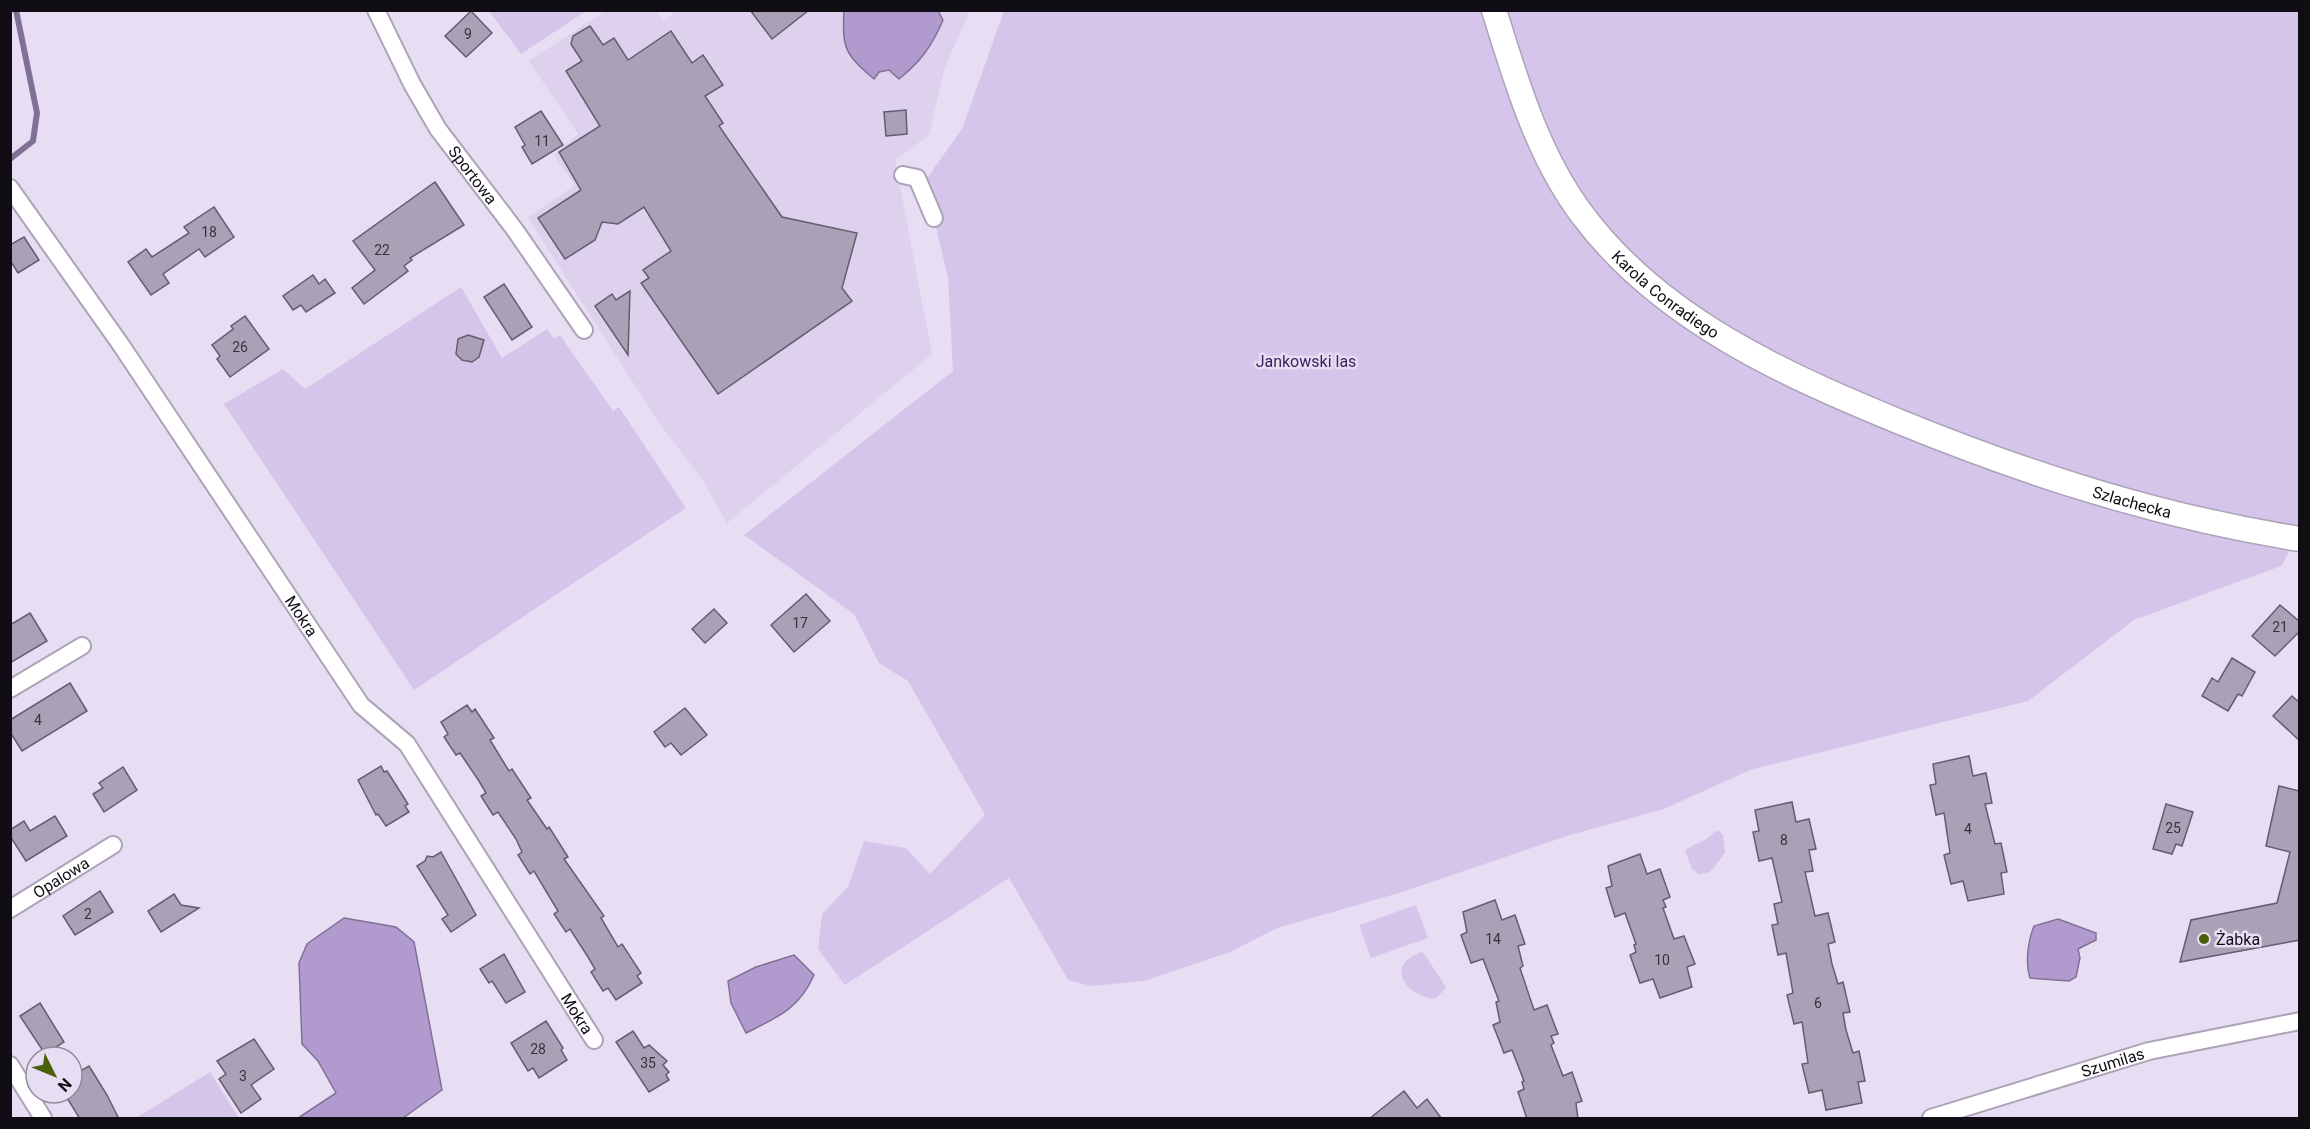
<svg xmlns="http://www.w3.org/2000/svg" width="2310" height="1129" font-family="Roboto,sans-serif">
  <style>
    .built { fill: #ddd1ee }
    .green { fill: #d5c5eb }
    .water { fill: #b19bce; stroke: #817096; stroke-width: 1.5 }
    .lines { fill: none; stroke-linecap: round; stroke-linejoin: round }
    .stream { stroke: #817096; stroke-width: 6 }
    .building { fill: #aaa1b6; stroke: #645c6f; stroke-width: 1.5 }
    .street-casing { stroke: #aca3b8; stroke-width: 20 }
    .secondary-casing { stroke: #aca3b8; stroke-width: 27 }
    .street { stroke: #fff; stroke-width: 16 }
    .secondary { stroke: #fff; stroke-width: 24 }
    .poi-dot { fill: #4a600b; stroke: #e7def4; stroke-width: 2 }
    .labels { text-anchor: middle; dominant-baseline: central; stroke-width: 5; stroke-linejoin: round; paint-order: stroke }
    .number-label { font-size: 14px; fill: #37323d }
    .street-label { font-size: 16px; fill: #110d15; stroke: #e7def4 }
    .park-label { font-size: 16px; fill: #40215f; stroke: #e7def4 }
    .poi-label { font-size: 16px; fill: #110d15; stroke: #e7def4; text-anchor: start }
  </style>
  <rect width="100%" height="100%" fill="#e7def4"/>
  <polygon class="built" points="676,10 970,11 945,67 929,135 895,160 932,354 727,523 701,478 657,420 528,218 575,185 554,155 578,134 529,61 605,11 656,11 664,21"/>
  <g class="green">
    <polygon points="489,11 586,11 521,54"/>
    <polygon points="1004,11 2299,11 2299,535 2281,566 2134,620 2028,701 1750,770 1664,809 1570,835 1399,893 1277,928 1230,952 1144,981 1091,986 1068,980 1009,878 845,985 818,949 822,914 848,887 864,841 906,848 930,874 985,815 908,681 879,663 854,614 744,535 953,371 948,278 925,181 962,129"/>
    <polygon points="461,287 502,358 547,329 554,339 560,335 613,411 619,407 686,508 414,690 224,404 283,369 305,389"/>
    <path d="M1719,831L1723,835L1725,853L1710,872L1699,874L1692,869L1685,851C1694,842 1706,843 1714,832Z"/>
    <polygon points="1416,905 1428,938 1371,958 1359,925"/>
    <path d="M1422,952C1425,954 1444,984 1446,988L1435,999C1406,996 1383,965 1422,952Z"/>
    <polygon points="210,1072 239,1118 136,1118"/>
  </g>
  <g class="water">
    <path d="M844,11H938L943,20C932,46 921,61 899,79L889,70L879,72L874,79C845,54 842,49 844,11Z"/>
    <polygon points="344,918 396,927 414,942 442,1090 403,1118 298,1118 336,1093 318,1061 302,1044 299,963 307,944"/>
    <path d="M2058,919L2096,933V940L2078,949L2080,958L2076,977L2069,981L2030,978C2025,963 2028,941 2034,926Z"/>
    <path d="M794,955L814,975C799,1009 778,1017 746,1033L731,1003L728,981L756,967Z"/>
  </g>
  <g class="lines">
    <polyline class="stream" points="10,159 33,141 37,113 16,10"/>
  </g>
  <g class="building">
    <polygon points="750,10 809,10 772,39"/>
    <polygon points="471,11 492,33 466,57 445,36"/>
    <polygon points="590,26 603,45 614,38 628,60 671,31 692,63 703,55 723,85 705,96 723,123 719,126 782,217 857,233 842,288 852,301 718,394 641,283 649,278 643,270 671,251 644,207 618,224 602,222 595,240 565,259 538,218 581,190 559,152 600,126 566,71 582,61 571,44 573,36"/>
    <polygon points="906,110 907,134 886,136 884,112"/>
    <polygon points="541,111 563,145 532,164 522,147 525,145 515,127"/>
    <polygon points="435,182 464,225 410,258 412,260 404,266 408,271 364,304 352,288 375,270 353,241"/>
    <polygon points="214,207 234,237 205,257 199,249 163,274 169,283 151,295 128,262 146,249 152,257 189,233 184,227"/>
    <polygon points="24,237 39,260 18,273 10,260 10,245"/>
    <polygon points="313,275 319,284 325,279 335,293 306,312 301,305 293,310 283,296"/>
    <polygon points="504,284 532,327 512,340 484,297"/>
    <polygon points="630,291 628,355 595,306 612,294 616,300"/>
    <polygon points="245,316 269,349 230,377 217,359 220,356 212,345 233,329 231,326"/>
    <polygon points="468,335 484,340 479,357 472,362 462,360 456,354 458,339"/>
    <polygon points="806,594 830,621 794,652 771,625"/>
    <polygon points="2280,605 2300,622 2300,631 2275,656 2252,636"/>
    <polygon points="714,609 727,623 705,643 692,629"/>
    <polygon points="30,613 47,641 10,663 10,625"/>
    <polygon points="2232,658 2255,672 2242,696 2238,694 2228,711 2202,696 2212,678 2218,682"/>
    <polygon points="70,683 87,711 22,751 10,732 10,720"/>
    <polygon points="2292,696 2300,703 2300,741 2273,716"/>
    <polygon points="467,705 472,712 475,709 494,738 490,740 509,771 512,769 531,798 527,800 547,829 549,827 568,857 564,859 604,916 601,918 618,947 622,944 641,973 637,976 642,983 616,1000 608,988 603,991 591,972 595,969 588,957 570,929 566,932 554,914 558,911 534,871 530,874 518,855 522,852 516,839 498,812 493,815 481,796 486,793 479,781 460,753 456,755 444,737 448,734 441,722"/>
    <polygon points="685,708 707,735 681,755 671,743 665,747 654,732"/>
    <polygon points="1969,756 1973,776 1986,773 1992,803 1985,804 1995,844 2001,843 2007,872 2001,873 2004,894 1968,901 1963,881 1951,884 1944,855 1950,853 1944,813 1936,815 1930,785 1936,784 1933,764"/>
    <polygon points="381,766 384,772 387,771 408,804 405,806 409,812 386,826 378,814 376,815 358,780"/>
    <polygon points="123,767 137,790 104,812 93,794 103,788 99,783"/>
    <polygon points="2279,786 2300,791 2300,940 2180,962 2191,920 2277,903 2290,852 2266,846"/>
    <polygon points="1792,802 1796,822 1809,819 1816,849 1809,850 1813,871 1805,872 1815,916 1828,913 1835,942 1828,944 1832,964 1838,984 1843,982 1850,1012 1843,1013 1846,1030 1853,1053 1859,1051 1865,1081 1858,1082 1862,1103 1826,1110 1822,1090 1809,1093 1802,1064 1808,1063 1802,1022 1794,1024 1787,995 1793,993 1786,953 1778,955 1772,925 1778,924 1774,904 1782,902 1772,858 1759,861 1753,832 1759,831 1755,810"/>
    <polygon points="2166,804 2193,812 2182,846 2176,844 2172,854 2153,849"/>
    <polygon points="55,816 67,836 26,861 10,836 10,830 24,821 30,831"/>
    <polygon points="441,852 476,915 451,932 442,919 448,915 417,866 425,861 427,856 433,857"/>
    <polygon points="1640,854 1647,874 1660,869 1670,897 1663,900 1666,907 1663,908 1674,939 1684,936 1695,964 1687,967 1692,987 1660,998 1653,979 1640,983 1630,955 1636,952 1634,945 1636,944 1625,913 1615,917 1606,888 1612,886 1608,866"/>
    <polygon points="100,891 113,912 75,935 63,916"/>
    <polygon points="174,894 181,905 199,908 161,932 148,911"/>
    <polygon points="1495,900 1502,920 1515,915 1525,944 1518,946 1523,966 1520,968 1534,1010 1547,1005 1558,1034 1551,1036 1554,1043 1551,1045 1563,1076 1572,1072 1582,1101 1576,1103 1578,1119 1527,1119 1518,1092 1524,1089 1522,1082 1524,1081 1512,1050 1504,1053 1493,1025 1500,1022 1496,1002 1499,1001 1483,959 1471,963 1461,935 1467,932 1463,912"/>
    <polygon points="504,954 525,992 506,1003 492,981 489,983 480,969"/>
    <polygon points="40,1003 64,1042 45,1054 20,1016"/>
    <polygon points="546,1021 563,1048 561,1050 567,1060 539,1078 533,1068 528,1071 511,1043"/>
    <polygon points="633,1031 644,1048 649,1045 667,1061 663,1065 669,1072 666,1075 669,1080 649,1092 616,1042"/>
    <polygon points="254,1039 274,1069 251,1085 261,1099 241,1113 219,1079 226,1074 217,1061"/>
    <polygon points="89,1066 107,1095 119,1119 80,1119 64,1093 72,1093 72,1076"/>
    <polygon points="1404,1091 1417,1108 1427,1099 1442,1119 1369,1119"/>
  </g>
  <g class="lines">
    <g class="street-casing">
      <g id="street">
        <path id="s1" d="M376,10L412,84L438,129L515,230L584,330"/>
        <polyline points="903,175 917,178 934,218"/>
        <path id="s2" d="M10,188L121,345L361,705L407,744L594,1040"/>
        <polyline points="10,689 82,646"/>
        <path id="s3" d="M10,909L113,845"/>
        <polyline points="10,1065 43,1118"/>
        <path id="s4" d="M1931,1118L2149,1051L2300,1021"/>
      </g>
    </g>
    <g class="secondary-casing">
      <g id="secondary">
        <path id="s5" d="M1494,10C1516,81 1538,157 1584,217C1661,319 1785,375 1900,422C2030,475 2161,517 2300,539"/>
      </g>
    </g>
    <use href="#street" class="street"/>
    <use href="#secondary" class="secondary"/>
  </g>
  <circle class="poi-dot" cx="2204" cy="939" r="6"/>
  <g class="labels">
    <g class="number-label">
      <text x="468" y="34">9</text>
      <text x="542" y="141">11</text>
      <text x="209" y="232">18</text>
      <text x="382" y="250">22</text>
      <text x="240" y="347">26</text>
      <text x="800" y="623">17</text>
      <text x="2280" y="627">21</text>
      <text x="38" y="720">4</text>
      <text x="2173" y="828">25</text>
      <text x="1968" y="829">4</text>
      <text x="1784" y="840">8</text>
      <text x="88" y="914">2</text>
      <text x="1493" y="939">14</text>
      <text x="1662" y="960">10</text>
      <text x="1818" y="1003">6</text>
      <text x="538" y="1049">28</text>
      <text x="648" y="1063">35</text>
      <text x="243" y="1076">3</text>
    </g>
    <g class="street-label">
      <text stroke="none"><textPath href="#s1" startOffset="192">Sportowa</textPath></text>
      <text stroke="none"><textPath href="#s5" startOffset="340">Karola Conradiego</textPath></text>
      <text stroke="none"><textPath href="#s5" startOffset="854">Szlachecka</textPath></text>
      <text stroke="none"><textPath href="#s2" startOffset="518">Mokra</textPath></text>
      <text stroke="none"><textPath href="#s3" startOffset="60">Opalowa</textPath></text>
      <text stroke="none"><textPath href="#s2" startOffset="1004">Mokra</textPath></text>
      <text stroke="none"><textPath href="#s4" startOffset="190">Szumilas</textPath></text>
    </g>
    <g class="park-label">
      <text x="1306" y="361">Jankowski las</text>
    </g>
    <g class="poi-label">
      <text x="2216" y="939">Żabka</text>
    </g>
  </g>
  <rect width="2310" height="1129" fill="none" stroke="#110d15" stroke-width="24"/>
  <g transform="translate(54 1075) rotate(133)"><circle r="28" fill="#e7def4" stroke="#918a9b" stroke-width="1.5"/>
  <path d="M0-4.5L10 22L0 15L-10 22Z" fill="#4a600b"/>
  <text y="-9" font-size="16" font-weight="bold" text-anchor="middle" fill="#110d15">N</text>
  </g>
</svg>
